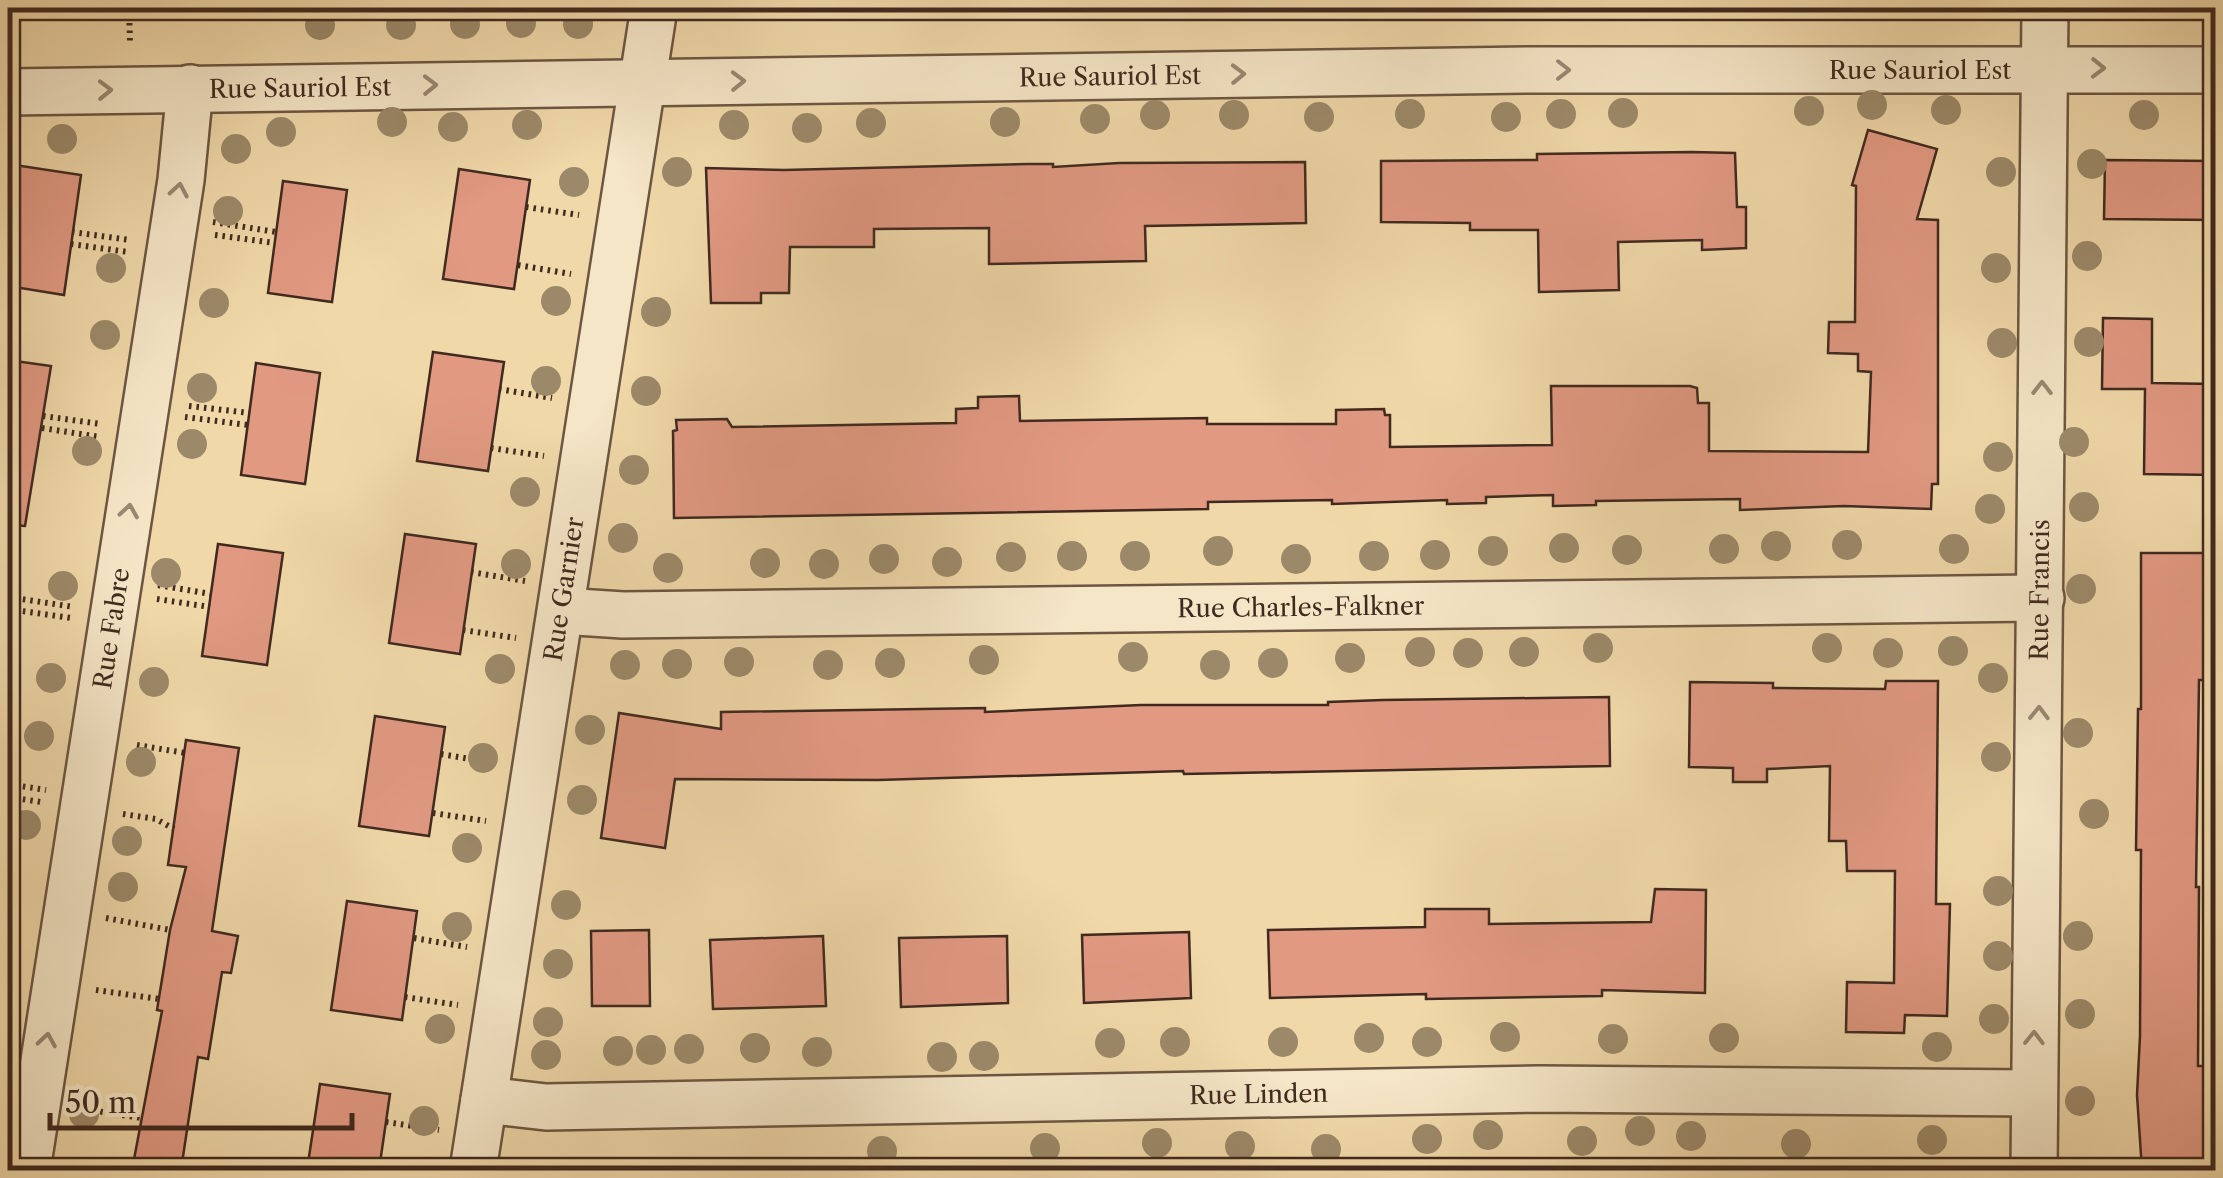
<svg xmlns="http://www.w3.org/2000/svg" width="2223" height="1178" font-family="'Libre Caslon Text',serif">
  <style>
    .building { fill: #e19982; stroke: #402a1f; stroke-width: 2.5 }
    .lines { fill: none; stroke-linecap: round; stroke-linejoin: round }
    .street-casing { stroke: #6c5642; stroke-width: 50 }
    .path { stroke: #402a1f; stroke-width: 6; stroke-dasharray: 2.5 5; stroke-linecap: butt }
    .street { stroke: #f5e6c7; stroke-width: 45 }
    .tree { fill: #9c8969 }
    .oneway { stroke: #9a8873 }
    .labels { text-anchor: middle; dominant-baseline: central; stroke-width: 8; stroke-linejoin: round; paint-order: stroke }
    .street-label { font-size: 25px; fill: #402a1f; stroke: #f5e6c7 }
  </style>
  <rect width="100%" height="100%" fill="#f0d8a9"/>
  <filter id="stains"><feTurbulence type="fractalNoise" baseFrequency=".002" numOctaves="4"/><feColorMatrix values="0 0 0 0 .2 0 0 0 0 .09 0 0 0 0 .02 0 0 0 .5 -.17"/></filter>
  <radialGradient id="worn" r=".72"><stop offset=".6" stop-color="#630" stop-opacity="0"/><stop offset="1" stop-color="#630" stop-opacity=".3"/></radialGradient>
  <g class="building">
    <polygon points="1868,130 1937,149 1917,219 1938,220 1938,484 1932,484 1931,509 1844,506 1740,510 1740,499 1596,501 1596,505 1553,506 1553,495 1486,497 1486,503 1447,504 1447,500 1332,504 1332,500 1208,502 1208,509 674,518 673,431 677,430 676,420 727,419 732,427 956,423 956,409 978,408 978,397 1019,396 1020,421 1207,418 1207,424 1336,424 1336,410 1384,409 1385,415 1390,415 1390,447 1552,445 1551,386 1690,386 1697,388 1698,403 1709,403 1709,451 1868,452 1871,372 1858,371 1858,354 1828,353 1829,322 1855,322 1856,186 1852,185"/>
    <polygon points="1692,152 1735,153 1737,207 1746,207 1746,248 1702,250 1702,240 1618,242 1619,290 1539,292 1538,230 1470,230 1470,223 1381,222 1381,161 1537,160 1537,154"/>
    <polygon points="2105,160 2216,161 2216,220 2104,219"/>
    <polygon points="1305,162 1306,223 1145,226 1146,261 989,264 989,228 874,229 874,247 790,247 789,293 761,293 761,303 711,303 706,168 784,170 1028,164 1053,164 1053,167 1119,163"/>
    <polygon points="8,164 81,175 64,295 8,286"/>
    <polygon points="459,169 530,180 514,289 443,279"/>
    <polygon points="283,181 347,190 332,302 268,293"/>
    <polygon points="2103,318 2152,319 2152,383 2216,384 2216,475 2144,474 2145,389 2102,389"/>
    <polygon points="433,352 504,362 488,471 417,461"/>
    <polygon points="8,360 51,366 25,526 8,525"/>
    <polygon points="256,363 320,373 305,484 241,475"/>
    <polygon points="405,534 476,544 460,654 389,643"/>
    <polygon points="218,544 283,553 267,665 202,656"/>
    <polygon points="2141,553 2216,553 2216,680 2199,680 2196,887 2199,887 2198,1066 2216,1066 2216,1124 2208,1124 2208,1170 2142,1170 2137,1095 2140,1036 2141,850 2136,850 2138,709 2141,709"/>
    <polygon points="1886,681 1938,681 1936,904 1950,904 1947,1016 1905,1015 1904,1033 1846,1032 1847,982 1894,983 1895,871 1847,871 1846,841 1829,841 1830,766 1767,769 1767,782 1733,782 1733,768 1689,767 1690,682 1773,683 1773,688 1885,689"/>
    <polygon points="1609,697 1610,766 1184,774 1183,771 878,780 675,779 665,848 601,838 619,713 721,729 721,712 985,708 985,712 1141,705 1328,705 1328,702 1383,700"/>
    <polygon points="375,716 445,727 429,836 359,826"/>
    <polygon points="186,740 239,748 212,931 238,936 231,973 222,972 208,1059 198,1057 181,1170 132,1170 162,1011 157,1010 170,930 186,867 168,865"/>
    <polygon points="1655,889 1706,890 1705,993 1602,990 1602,996 1426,999 1426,994 1270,998 1268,930 1425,927 1425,909 1489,909 1489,924 1651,922"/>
    <polygon points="347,901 417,911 402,1020 331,1010"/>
    <polygon points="649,930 650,1006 592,1006 591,931"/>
    <polygon points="1189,932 1191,998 1084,1003 1082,935"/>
    <polygon points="823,936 826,1006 713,1009 710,940"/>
    <polygon points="1007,936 1008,1003 901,1007 899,938"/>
    <polygon points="320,1084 390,1094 379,1170 307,1170"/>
  </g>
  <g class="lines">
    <g class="street-casing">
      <g id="street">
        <path id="s1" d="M8,92L1532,70H2216"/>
        <path id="s2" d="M561,611L623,615L2041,598"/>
        <path id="s3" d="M484,1100L546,1107L1540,1089L2034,1093"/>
        <path id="s4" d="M27,1170L181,180L190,88"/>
        <path id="s5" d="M473,1170L654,8"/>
        <path id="s6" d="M2034,1170L2045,8"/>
      </g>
    </g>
    <g class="path">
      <polyline points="129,8 130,42"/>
      <polyline points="526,207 579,215"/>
      <polyline points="213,222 276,232"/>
      <polyline points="72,232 130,240"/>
      <polyline points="215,235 275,243"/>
      <polyline points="71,244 128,252"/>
      <polyline points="518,265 571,274"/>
      <polyline points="499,389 552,398"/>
      <polyline points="189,406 250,413"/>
      <polyline points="43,416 101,424"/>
      <polyline points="185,417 248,425"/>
      <polyline points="42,428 100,437"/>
      <polyline points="491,448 544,456"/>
      <polyline points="471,572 525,581"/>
      <polyline points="158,585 211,594"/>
      <polyline points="8,597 74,607"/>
      <polyline points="157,599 210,607"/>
      <polyline points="8,609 71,618"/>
      <polyline points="463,630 516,638"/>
      <polyline points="137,745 185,753"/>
      <polyline points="441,754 494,763"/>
      <polyline points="8,784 46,790"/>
      <polyline points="8,797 41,802"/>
      <polyline points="433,813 486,821"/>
      <polyline points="123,814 156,819 174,829"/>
      <polyline points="106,918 170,930"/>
      <polyline points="414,938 467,947"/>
      <polyline points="96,990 159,999"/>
      <polyline points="405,997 458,1005"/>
      <polyline points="78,1108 141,1118"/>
      <polyline points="386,1122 439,1130"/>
    </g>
    <use href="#street" class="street"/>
  </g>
  <g class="tree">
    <circle cx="521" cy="23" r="15"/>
    <circle cx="465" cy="24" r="15"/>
    <circle cx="578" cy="24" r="15"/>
    <circle cx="320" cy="25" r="15"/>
    <circle cx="401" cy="25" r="15"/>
    <circle cx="1872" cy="105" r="15"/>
    <circle cx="1946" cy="110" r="15"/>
    <circle cx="1809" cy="111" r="15"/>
    <circle cx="1623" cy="113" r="15"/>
    <circle cx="1410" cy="114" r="15"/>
    <circle cx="1561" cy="114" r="15"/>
    <circle cx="1155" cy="115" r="15"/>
    <circle cx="1234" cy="115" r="15"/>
    <circle cx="2144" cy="115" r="15"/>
    <circle cx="1319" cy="117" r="15"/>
    <circle cx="1506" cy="117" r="15"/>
    <circle cx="1095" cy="119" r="15"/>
    <circle cx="392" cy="122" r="15"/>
    <circle cx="1005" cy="122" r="15"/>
    <circle cx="871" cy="123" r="15"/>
    <circle cx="527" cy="125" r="15"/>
    <circle cx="734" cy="125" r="15"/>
    <circle cx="453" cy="127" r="15"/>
    <circle cx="807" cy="128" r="15"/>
    <circle cx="281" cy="132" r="15"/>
    <circle cx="62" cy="139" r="15"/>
    <circle cx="236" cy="149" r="15"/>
    <circle cx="2092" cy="164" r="15"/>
    <circle cx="677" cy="172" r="15"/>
    <circle cx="2001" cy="172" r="15"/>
    <circle cx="574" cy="182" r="15"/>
    <circle cx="228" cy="211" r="15"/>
    <circle cx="2087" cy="256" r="15"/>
    <circle cx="111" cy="268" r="15"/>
    <circle cx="1996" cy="268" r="15"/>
    <circle cx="556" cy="301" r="15"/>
    <circle cx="214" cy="303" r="15"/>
    <circle cx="656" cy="312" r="15"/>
    <circle cx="105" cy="335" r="15"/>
    <circle cx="2089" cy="342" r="15"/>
    <circle cx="2002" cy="343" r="15"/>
    <circle cx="546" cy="381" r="15"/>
    <circle cx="202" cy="388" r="15"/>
    <circle cx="646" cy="391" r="15"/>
    <circle cx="2074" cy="442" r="15"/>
    <circle cx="192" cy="444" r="15"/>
    <circle cx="87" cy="451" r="15"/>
    <circle cx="1998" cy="457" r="15"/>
    <circle cx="634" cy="470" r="15"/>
    <circle cx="525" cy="492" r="15"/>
    <circle cx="2084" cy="507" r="15"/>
    <circle cx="1990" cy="509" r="15"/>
    <circle cx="623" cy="538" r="15"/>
    <circle cx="1847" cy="545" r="15"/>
    <circle cx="1776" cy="546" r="15"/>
    <circle cx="1564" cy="548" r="15"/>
    <circle cx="1724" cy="549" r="15"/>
    <circle cx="1954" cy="549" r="15"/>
    <circle cx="1627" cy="550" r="15"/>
    <circle cx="1218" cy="551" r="15"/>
    <circle cx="1493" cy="551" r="15"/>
    <circle cx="1435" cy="555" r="15"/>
    <circle cx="1072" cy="556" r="15"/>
    <circle cx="1135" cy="556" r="15"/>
    <circle cx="1374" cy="556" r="15"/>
    <circle cx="1011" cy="557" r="15"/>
    <circle cx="884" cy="559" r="15"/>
    <circle cx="1296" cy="559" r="15"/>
    <circle cx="947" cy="562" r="15"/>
    <circle cx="765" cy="563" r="15"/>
    <circle cx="516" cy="564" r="15"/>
    <circle cx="824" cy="564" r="15"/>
    <circle cx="668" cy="568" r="15"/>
    <circle cx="166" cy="573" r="15"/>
    <circle cx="63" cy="586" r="15"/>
    <circle cx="2081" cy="589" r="15"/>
    <circle cx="1598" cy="648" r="15"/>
    <circle cx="1827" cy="648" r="15"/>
    <circle cx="1953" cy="651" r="15"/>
    <circle cx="1420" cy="652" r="15"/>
    <circle cx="1524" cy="652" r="15"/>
    <circle cx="1468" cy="653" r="15"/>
    <circle cx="1888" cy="653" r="15"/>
    <circle cx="1133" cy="657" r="15"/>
    <circle cx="1350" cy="658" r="15"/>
    <circle cx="984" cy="660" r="15"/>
    <circle cx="739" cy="662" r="15"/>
    <circle cx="890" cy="663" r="15"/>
    <circle cx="1273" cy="663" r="15"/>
    <circle cx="677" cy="664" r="15"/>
    <circle cx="625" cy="665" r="15"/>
    <circle cx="828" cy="665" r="15"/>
    <circle cx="1215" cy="665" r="15"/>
    <circle cx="500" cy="669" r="15"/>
    <circle cx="51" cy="678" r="15"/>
    <circle cx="1993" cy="678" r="15"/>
    <circle cx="154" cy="682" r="15"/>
    <circle cx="590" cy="730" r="15"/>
    <circle cx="2078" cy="733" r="15"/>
    <circle cx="39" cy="736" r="15"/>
    <circle cx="1996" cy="757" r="15"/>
    <circle cx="483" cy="758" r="15"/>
    <circle cx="141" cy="762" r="15"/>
    <circle cx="582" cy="800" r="15"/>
    <circle cx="2094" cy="814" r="15"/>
    <circle cx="26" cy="825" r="15"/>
    <circle cx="127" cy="841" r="15"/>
    <circle cx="467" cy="848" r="15"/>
    <circle cx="123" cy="887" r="15"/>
    <circle cx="1998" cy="891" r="15"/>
    <circle cx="566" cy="905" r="15"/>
    <circle cx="457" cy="927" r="15"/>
    <circle cx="2078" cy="936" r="15"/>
    <circle cx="1998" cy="956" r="15"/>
    <circle cx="558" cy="964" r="15"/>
    <circle cx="2080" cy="1014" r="15"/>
    <circle cx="1994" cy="1019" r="15"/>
    <circle cx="548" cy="1022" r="15"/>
    <circle cx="440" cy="1029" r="15"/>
    <circle cx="1505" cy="1037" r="15"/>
    <circle cx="1369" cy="1038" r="15"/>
    <circle cx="1724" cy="1038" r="15"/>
    <circle cx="1613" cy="1039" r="15"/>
    <circle cx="1175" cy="1042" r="15"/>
    <circle cx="1283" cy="1042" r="15"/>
    <circle cx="1427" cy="1042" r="15"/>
    <circle cx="1110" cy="1043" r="15"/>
    <circle cx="1937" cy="1047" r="15"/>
    <circle cx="755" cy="1048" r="15"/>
    <circle cx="689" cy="1049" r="15"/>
    <circle cx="651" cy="1050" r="15"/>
    <circle cx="618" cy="1051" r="15"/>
    <circle cx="817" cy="1052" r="15"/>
    <circle cx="546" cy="1055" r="15"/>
    <circle cx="984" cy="1056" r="15"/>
    <circle cx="942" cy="1057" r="15"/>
    <circle cx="2080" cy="1101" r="15"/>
    <circle cx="84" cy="1114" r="15"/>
    <circle cx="424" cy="1121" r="15"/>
    <circle cx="1640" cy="1131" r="15"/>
    <circle cx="1488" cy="1135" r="15"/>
    <circle cx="1691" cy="1136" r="15"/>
    <circle cx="1427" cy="1139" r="15"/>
    <circle cx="1932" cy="1140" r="15"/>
    <circle cx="1582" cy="1141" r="15"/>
    <circle cx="1157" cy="1143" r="15"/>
    <circle cx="1796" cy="1144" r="15"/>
    <circle cx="1240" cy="1146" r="15"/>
    <circle cx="1045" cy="1148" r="15"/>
    <circle cx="1326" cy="1149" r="15"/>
    <circle cx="882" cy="1151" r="15"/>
  </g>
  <defs><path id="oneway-chevron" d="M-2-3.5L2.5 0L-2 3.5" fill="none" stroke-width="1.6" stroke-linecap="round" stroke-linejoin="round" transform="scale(2.5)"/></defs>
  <g class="oneway">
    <use href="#oneway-chevron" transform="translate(2098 68) rotate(1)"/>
    <use href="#oneway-chevron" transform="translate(1563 70)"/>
    <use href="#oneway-chevron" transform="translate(1238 74) rotate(-1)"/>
    <use href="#oneway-chevron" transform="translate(738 81) rotate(-1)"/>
    <use href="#oneway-chevron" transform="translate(430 85) rotate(-1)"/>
    <use href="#oneway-chevron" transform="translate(105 90) rotate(-1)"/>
    <use href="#oneway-chevron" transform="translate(179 190) rotate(-80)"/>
    <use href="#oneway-chevron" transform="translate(2042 388) rotate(-90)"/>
    <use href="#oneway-chevron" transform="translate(129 511) rotate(-81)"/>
    <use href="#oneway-chevron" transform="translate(2039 713) rotate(-89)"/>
    <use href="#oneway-chevron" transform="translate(2034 1038) rotate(-89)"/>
    <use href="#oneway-chevron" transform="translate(47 1040) rotate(-81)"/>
  </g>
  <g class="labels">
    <g class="street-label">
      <text stroke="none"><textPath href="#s1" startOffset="1912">Rue Sauriol Est</textPath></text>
      <text stroke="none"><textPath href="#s1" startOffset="1102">Rue Sauriol Est</textPath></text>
      <text stroke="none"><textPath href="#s1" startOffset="292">Rue Sauriol Est</textPath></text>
      <text stroke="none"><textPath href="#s5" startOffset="588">Rue Garnier</textPath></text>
      <text stroke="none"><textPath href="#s6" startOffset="580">Rue Francis</textPath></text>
      <text stroke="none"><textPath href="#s2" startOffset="740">Rue Charles-Falkner</textPath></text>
      <text stroke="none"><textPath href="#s4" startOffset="548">Rue Fabre</textPath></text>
      <text stroke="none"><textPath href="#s3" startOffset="775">Rue Linden</textPath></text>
    </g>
  </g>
  <rect width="2223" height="1178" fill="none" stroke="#f0d8a9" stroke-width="40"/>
  <rect x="10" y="10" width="2203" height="1158" fill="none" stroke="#402a1f" stroke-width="5"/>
  <rect x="20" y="20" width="2183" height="1138" fill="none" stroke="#402a1f" stroke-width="2.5"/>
  <path d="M50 1113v15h302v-15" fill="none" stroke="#402a1f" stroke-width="5"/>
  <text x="65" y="1113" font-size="30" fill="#402a1f" stroke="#f5e6c7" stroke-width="8" paint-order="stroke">50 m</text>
  <rect width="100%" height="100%" filter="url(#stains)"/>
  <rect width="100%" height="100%" fill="url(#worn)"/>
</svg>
